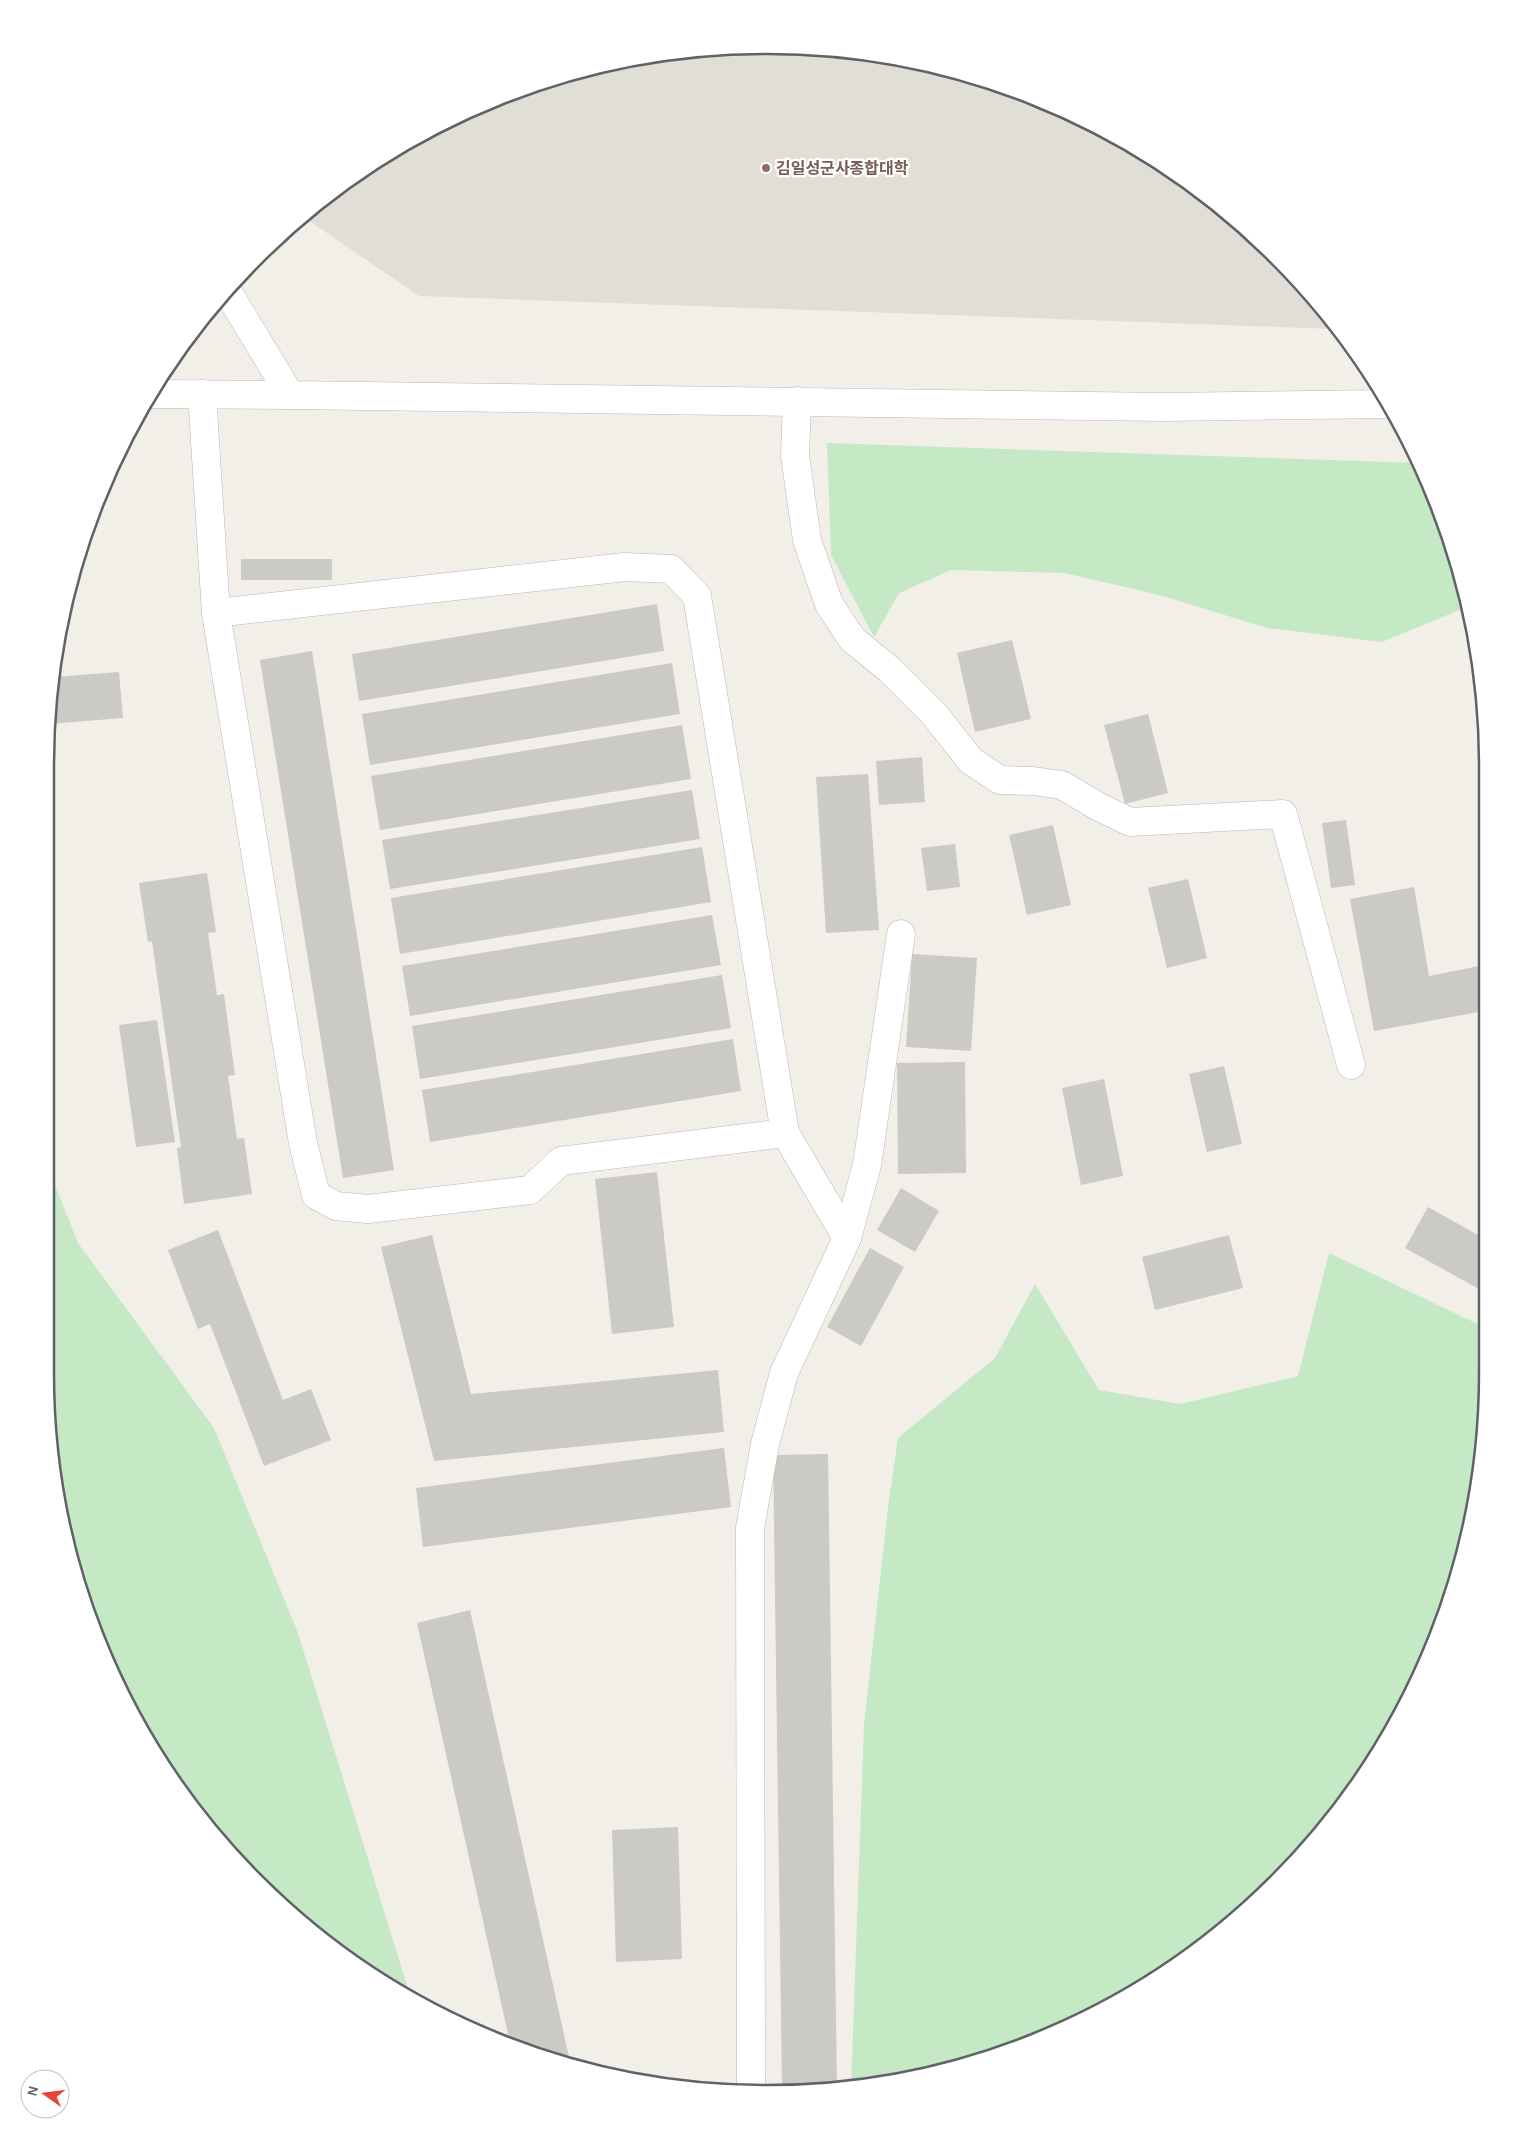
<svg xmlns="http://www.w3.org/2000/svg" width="1533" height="2139" font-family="Karla,'Noto Sans KR',sans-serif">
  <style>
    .education { fill: #e1ded6 }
    .green { fill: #c5e8c5 }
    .building { fill: #cccac5 }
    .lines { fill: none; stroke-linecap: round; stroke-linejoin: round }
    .minor-casing { stroke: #b5b8bc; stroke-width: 29 }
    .tertiary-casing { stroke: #b5b8bc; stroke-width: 29 }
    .secondary-casing { stroke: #b6babf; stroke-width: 29 }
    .minor { stroke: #fff; stroke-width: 28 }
    .tertiary { stroke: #fff; stroke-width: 28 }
    .secondary { stroke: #fff; stroke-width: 28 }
    .education-dot { fill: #8d6e63; stroke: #fff; stroke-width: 2 }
    .labels { text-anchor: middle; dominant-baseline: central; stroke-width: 4.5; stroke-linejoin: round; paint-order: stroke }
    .education-label { font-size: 16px; font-weight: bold; fill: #785e54; stroke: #fff; text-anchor: start }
    .rim { fill: none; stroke: #5f6368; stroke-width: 2.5 }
  </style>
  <rect width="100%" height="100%" fill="#f1efe8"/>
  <polygon class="education" points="814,47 954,70 1086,120 1206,194 1309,291 1335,329 419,296 302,216 406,142 535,83 673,51"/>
  <g class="green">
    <polygon points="827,443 1419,463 1463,579 1469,606 1382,642 1267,628 1163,596 1065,573 951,570 899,593 874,637 831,555"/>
    <polygon points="45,1160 78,1243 214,1428 298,1633 410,1995 291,1915 166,1773 119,1691 70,1560 45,1372"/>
    <polygon points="1329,1253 1486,1328 1486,1419 1463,1560 1413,1692 1339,1812 1242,1915 1127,1997 1043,2039 860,2088 851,2088 864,1725 887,1515 898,1438 995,1358 1035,1284 1099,1390 1180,1404 1298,1376"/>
  </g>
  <g class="building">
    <rect x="241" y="559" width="91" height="21"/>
    <polygon points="657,604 664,651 359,701 352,654"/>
    <polygon points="1012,640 1031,719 975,732 957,653"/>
    <polygon points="312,651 394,1170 343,1178 260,660"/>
    <polygon points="672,663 680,714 370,765 362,714"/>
    <polygon points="119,672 123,718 49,724 54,677"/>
    <polygon points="1148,714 1168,793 1125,804 1104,725"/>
    <polygon points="682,725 691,779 380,830 371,776"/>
    <polygon points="922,757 925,802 879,805 876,761"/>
    <polygon points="868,774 879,930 826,933 816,777"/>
    <polygon points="692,790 700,839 390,889 382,840"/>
    <polygon points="1346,820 1355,885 1331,888 1322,823"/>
    <polygon points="1053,825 1071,905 1027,915 1009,835"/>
    <polygon points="955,844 960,887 927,891 921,848"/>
    <polygon points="702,847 711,902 400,954 391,898"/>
    <polygon points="207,873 216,932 208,933 217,995 224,994 235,1075 228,1076 237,1139 244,1138 252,1194 184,1204 177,1148 181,1147 152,941 148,942 139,883"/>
    <polygon points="1188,879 1207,958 1167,968 1148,888"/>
    <polygon points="1414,887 1429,976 1484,965 1484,1011 1374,1031 1350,899"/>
    <polygon points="712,915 721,965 410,1016 402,966"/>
    <polygon points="912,954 977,958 971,1051 906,1047"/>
    <polygon points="722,975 731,1028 420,1079 412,1026"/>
    <polygon points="157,1020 175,1142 136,1147 119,1025"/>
    <polygon points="733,1039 741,1091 430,1142 422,1090"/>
    <polygon points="965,1062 966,1173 898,1174 897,1063"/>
    <polygon points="1224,1066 1242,1144 1207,1152 1189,1074"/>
    <polygon points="1104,1079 1123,1176 1081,1185 1062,1088"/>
    <polygon points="657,1172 674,1327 612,1334 595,1179"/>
    <polygon points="901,1188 939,1211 915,1252 877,1230"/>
    <polygon points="1428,1207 1485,1239 1486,1293 1405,1248"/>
    <polygon points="218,1230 283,1400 311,1389 331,1440 264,1466 210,1324 198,1329 168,1250"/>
    <polygon points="432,1235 471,1394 718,1370 724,1432 434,1461 381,1247"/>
    <polygon points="1229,1235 1243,1288 1155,1310 1142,1257"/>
    <polygon points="870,1248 904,1267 861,1346 827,1327"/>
    <polygon points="724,1448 731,1507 423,1547 416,1488"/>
    <polygon points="828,1454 837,2088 782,2088 773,1455"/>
    <polygon points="470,1610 571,2066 510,2043 417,1623"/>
    <polygon points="678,1827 682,1959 616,1962 612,1830"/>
  </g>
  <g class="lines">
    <g class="minor-casing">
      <g id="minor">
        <polyline points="202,394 216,613 303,1143 316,1195 336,1206 368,1209 530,1190 561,1161 785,1133 847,1238 784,1373 765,1444 750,1528 751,2088"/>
        <polyline points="797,401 795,456 807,540 829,604 852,639 890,670 934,714 971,761 1000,780 1033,781 1062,785 1099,807 1130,822 1283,814 1351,1065"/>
        <polyline points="216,613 625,567 671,569 697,596 785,1133"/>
        <polyline points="847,1238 867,1165 901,934"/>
      </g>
    </g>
    <g class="tertiary-casing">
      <polyline id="tertiary" points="150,394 290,395"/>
    </g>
    <g class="secondary-casing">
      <polyline id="secondary" points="226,289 290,395 1163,407 1385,404"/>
    </g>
    <use href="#minor" class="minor"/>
    <use href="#tertiary" class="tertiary"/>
    <use href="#secondary" class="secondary"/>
  </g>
  <circle class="education-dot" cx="766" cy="168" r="5"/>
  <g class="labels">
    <g class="education-label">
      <text x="776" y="168">김일성군사종합대학</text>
    </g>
  </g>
  <path d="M0 0H1533V2139H0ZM766 54H767A712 712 0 0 1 1479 766V1373A712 712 0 0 1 767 2085H766A712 712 0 0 1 54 1373V766A712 712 0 0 1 766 54Z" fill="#fff" fill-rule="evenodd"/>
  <path class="rim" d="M766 54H767A712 712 0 0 1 1479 766V1373A712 712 0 0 1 767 2085H766A712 712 0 0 1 54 1373V766A712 712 0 0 1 766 54Z"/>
  <g transform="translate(45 2094) rotate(284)"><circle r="24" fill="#ffffff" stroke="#bfc1c3"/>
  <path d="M0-4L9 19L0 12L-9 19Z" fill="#ea4335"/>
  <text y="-8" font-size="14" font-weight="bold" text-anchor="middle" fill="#5f6368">N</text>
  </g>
</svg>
